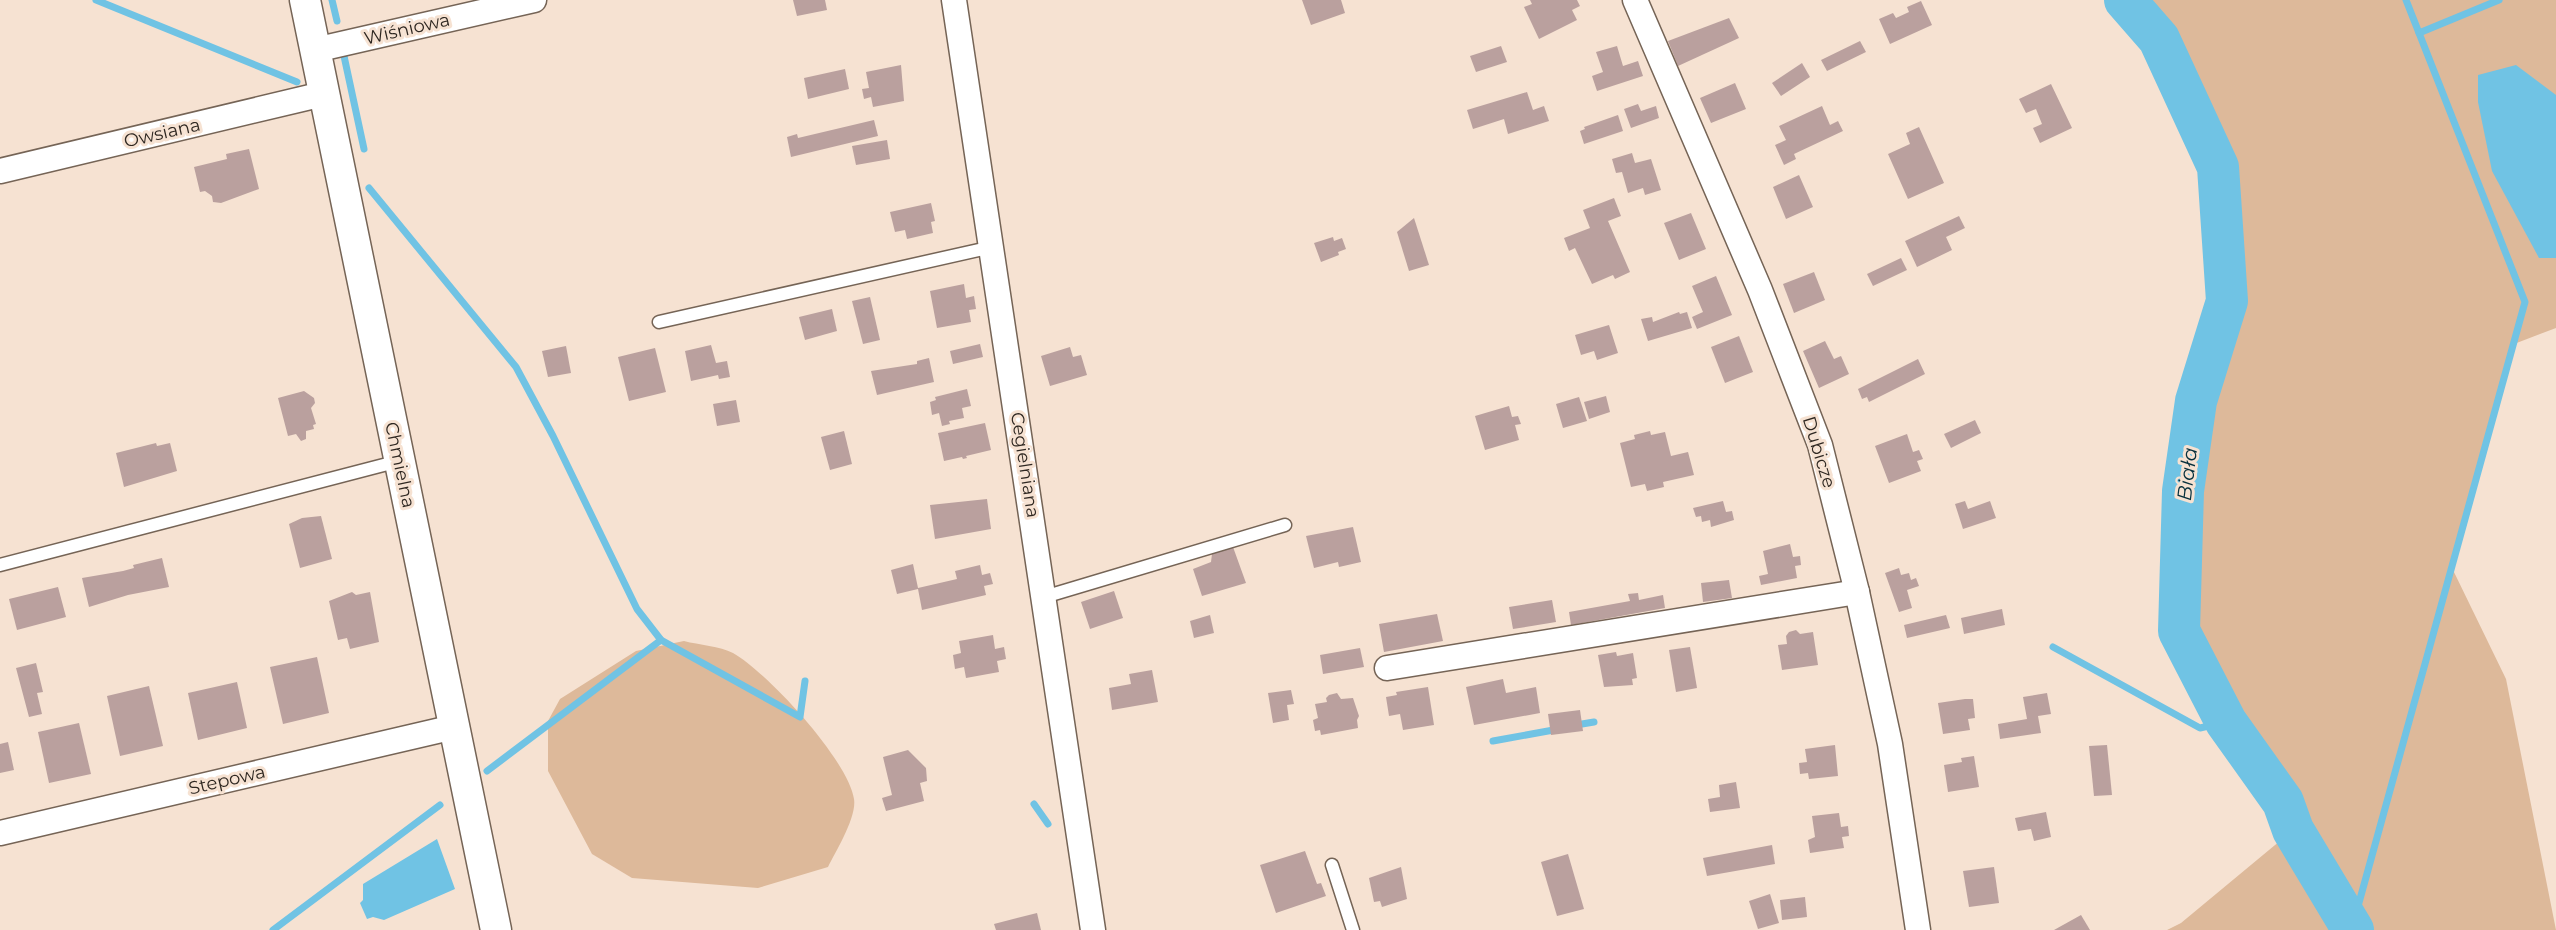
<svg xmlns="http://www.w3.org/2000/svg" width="2556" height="930" font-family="Montserrat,sans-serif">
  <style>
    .green { fill: #ddb99a }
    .water { fill: #70c3e4 }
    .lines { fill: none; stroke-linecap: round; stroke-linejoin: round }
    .stream { stroke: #70c3e4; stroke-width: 7 }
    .river { stroke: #70c3e4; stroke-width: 42 }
    .building { fill: #baa09e }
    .service-casing { stroke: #756456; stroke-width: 15 }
    .minor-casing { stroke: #756456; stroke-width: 27 }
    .tertiary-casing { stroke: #756456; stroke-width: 33 }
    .service { stroke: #fff; stroke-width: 12 }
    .minor { stroke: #fff; stroke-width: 24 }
    .tertiary { stroke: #fff; stroke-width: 30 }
    .labels { text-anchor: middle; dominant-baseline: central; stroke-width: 6; stroke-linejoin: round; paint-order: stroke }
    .street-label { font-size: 18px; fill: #2e2721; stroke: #f6e2d2 }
    .water-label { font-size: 20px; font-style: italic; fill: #062f3c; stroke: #f6e2d2 }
  </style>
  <rect width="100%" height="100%" fill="#f6e2d2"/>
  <g class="green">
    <polygon points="2125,0 2556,0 2556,328 2514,344 2452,568 2506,679 2556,930 2167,930 2181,923 2293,830 2283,802 2226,722 2179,631 2183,491 2196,401 2227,301 2218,167 2159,39"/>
    <path d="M684,641C699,645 720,646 733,653C768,673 848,760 854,799C857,817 836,851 828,867L758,888L632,878L592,854L548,771V721L560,699L636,651Z"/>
  </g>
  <g class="water">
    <polygon points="2516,65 2556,95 2556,258 2539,258 2492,171 2478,102 2478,75"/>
    <polygon points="437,839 455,889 384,920 373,917 367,919 360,903 363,900 363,884"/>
  </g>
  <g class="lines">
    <g class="stream">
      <polyline points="96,0 297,82"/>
      <polyline points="332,0 337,21"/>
      <polyline points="2419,33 2499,0"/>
      <polyline points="344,56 364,149"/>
      <polyline points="369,188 516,367 553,436 637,609 661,640 800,717 805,681"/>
      <polyline points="2053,647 2200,728 2226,722"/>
      <polyline points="1576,725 1594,722"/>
      <polyline points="1493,741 1559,729"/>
      <polyline points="487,771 661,640"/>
      <polyline points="1034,804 1048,824"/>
      <polyline points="2352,928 2525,302 2406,0"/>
      <polyline points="273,930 440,805"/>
    </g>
    <polyline class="river" points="2125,0 2159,39 2218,167 2227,301 2196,401 2183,491 2179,631 2226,722 2283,802 2293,830 2353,930"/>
  </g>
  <g class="building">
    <polygon points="793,0 825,0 827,10 797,16"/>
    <polygon points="1302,0 1341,0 1345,13 1311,25"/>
    <polygon points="1530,0 1577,0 1580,6 1572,10 1577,20 1539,39 1524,7 1532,4"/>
    <polygon points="1921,1 1932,25 1890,44 1879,19 1893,13 1896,18 1909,12 1907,7"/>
    <polygon points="1729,18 1739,38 1678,66 1668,41"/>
    <polygon points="1860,41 1866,52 1827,71 1821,60"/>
    <polygon points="1501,46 1507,62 1476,72 1470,56"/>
    <polygon points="1617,46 1623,66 1638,61 1643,76 1597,91 1592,76 1603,72 1596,52"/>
    <polygon points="1802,63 1810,77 1781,96 1772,83"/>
    <polygon points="901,65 904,101 873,107 871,97 864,99 862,89 869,88 866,72"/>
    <polygon points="845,69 849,89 808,99 804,78"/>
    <polygon points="1735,83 1746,109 1711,123 1700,98"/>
    <polygon points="2051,84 2072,128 2040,143 2033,128 2042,124 2036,109 2026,113 2019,99"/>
    <polygon points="1527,92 1533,110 1544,106 1549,121 1508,134 1504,119 1473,129 1467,110"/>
    <polygon points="1638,104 1641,111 1656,106 1659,118 1631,128 1624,109"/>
    <polygon points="1822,106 1830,125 1838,121 1843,131 1794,154 1796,159 1784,165 1775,145 1786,140 1779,126"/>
    <polygon points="1618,115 1623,131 1584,144 1580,131 1585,129 1584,127"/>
    <polygon points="874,120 878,136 791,157 787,137 797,134 798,138"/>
    <polygon points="1919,127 1944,183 1908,199 1888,154 1910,144 1906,133"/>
    <polygon points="887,140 890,159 856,165 852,146"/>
    <polygon points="249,149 259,189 221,203 213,202 212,196 205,191 200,192 194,167 227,159 226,154"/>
    <polygon points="1632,153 1635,163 1651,159 1661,190 1645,195 1643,188 1628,193 1622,172 1616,173 1612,159"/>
    <polygon points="1799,175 1813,207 1786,219 1773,187"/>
    <polygon points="1614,198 1621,216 1608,221 1630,272 1615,279 1613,275 1592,284 1575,248 1569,251 1564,238 1590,228 1583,210"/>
    <polygon points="931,203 935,221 931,222 933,233 907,239 905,230 895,232 890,212"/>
    <polygon points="1691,213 1706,249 1679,260 1664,223"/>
    <polygon points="1959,216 1965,228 1946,237 1952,250 1917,267 1905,241"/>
    <polygon points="1414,218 1429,265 1409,271 1397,232"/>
    <polygon points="1333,237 1334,241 1342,238 1346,249 1338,252 1339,255 1321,262 1314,243"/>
    <polygon points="1901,258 1907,270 1873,286 1867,274"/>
    <polygon points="1814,272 1825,300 1794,313 1783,284"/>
    <polygon points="1716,276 1732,315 1697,329 1692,317 1703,312 1692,286"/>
    <polygon points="964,284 966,298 974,296 976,309 969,310 971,322 937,328 930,291"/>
    <polygon points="870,297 880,340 863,344 852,301"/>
    <polygon points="832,309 837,331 805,340 799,317"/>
    <polygon points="1679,312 1680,314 1687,312 1692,328 1648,341 1641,319 1652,317 1653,322"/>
    <polygon points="1609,325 1618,353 1597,360 1594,351 1581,355 1575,335"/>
    <polygon points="1739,336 1753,372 1725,383 1711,347"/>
    <polygon points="1825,341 1834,359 1841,356 1849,374 1819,388 1803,351"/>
    <polygon points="980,344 983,357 953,364 950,351"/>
    <polygon points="711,345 716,363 727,361 730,377 719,379 718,375 691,381 685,351"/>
    <polygon points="566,346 571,373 548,377 542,351"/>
    <polygon points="1070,347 1073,357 1081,355 1087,375 1050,386 1041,356"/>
    <polygon points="655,348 666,392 629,401 618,357"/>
    <polygon points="929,358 934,382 877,395 871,371 917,364 917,361"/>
    <polygon points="1918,359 1925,374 1869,402 1867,397 1862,399 1858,389"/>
    <polygon points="967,389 971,406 962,408 964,418 949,421 950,424 942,426 939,413 932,415 930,402 936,400 935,397"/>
    <polygon points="304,391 314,398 315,403 311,408 316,424 313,425 314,429 306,431 306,439 301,441 296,434 288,436 278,398"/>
    <polygon points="1606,396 1610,412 1589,419 1584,402"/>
    <polygon points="1579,397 1587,421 1563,428 1556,404"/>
    <polygon points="736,400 740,422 717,426 713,404"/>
    <polygon points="1509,406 1512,417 1518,416 1521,424 1515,425 1519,440 1485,450 1475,416"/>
    <polygon points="1975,420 1981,433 1951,448 1944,434"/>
    <polygon points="985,423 991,450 966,456 967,458 963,459 962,457 944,461 938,433"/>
    <polygon points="844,431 852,464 830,470 821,437"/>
    <polygon points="1650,431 1651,435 1665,432 1671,456 1688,452 1694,475 1663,482 1664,487 1647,491 1645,484 1631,487 1620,443 1635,439 1634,435"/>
    <polygon points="1907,434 1913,452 1919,450 1923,459 1917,461 1921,471 1889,483 1875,446"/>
    <polygon points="156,443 157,446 170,443 177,471 124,487 116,453"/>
    <polygon points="987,499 991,529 935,539 930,505"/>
    <polygon points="1723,501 1726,512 1732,511 1734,520 1711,527 1710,520 1702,522 1701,516 1696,517 1693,508"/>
    <polygon points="1965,501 1968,509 1990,501 1996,518 1963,529 1955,504"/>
    <polygon points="321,516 332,559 300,568 289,524 302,518"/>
    <polygon points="1353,527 1361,562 1339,567 1338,562 1314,568 1306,536"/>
    <polygon points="1790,544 1793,557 1800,556 1801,565 1795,566 1797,578 1761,585 1759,576 1768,574 1763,551"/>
    <polygon points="1233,547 1246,583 1202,596 1193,569 1211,562 1212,554"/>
    <polygon points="162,558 169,587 128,595 89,607 82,578 123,571 134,568 133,565"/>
    <polygon points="913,564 918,588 957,579 955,571 980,565 982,575 990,573 993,584 984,586 986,595 922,610 918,589 897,594 891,570"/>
    <polygon points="1899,568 1901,575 1909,573 1911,580 1916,578 1919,586 1907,590 1912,608 1899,612 1885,573"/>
    <polygon points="1729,580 1732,598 1703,602 1701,583"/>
    <polygon points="58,587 66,617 17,630 9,599"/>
    <polygon points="1114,591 1123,618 1090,629 1081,602"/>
    <polygon points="352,592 356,595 370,592 379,642 350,649 347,638 338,640 329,601"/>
    <polygon points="1638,593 1639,600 1663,595 1665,608 1571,625 1569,612 1630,601 1628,594"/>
    <polygon points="1552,600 1556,622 1513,629 1509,607"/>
    <polygon points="2002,609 2005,625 1964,634 1961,618"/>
    <polygon points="1437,614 1443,641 1384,652 1379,624"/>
    <polygon points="1210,615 1214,633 1194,638 1190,621"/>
    <polygon points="1946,615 1950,628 1907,638 1904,625"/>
    <polygon points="1796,630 1800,634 1813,632 1818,665 1782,670 1778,645 1787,644 1786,636 1789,632"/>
    <polygon points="993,635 995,649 1004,647 1006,659 997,661 999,672 966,678 964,667 955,669 953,655 961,653 959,641"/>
    <polygon points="1690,647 1697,688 1676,692 1669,650"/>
    <polygon points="1360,648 1364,667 1323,674 1320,655"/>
    <polygon points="1616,652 1617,656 1633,653 1637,678 1632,679 1633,685 1604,687 1598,655"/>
    <polygon points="317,657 329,713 283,724 270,667"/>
    <polygon points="36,663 43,692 37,693 42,714 29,717 16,668"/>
    <polygon points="1152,670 1158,702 1112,710 1109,688 1131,684 1129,674"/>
    <polygon points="1503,679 1506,693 1536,687 1540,713 1474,725 1466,687"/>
    <polygon points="237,682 247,728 198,740 188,693"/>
    <polygon points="149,686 163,746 120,756 107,696"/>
    <polygon points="1428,687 1434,725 1403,730 1400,714 1389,716 1386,697 1397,695 1396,692"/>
    <polygon points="1291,690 1294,704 1287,705 1289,720 1273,723 1268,693"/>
    <polygon points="1337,693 1341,699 1353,698 1359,716 1357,720 1358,728 1321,735 1320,730 1315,731 1313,720 1318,718 1315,704 1327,702 1326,698 1329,695"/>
    <polygon points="2047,693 2051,714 2038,716 2041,733 2000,739 1998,724 2027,719 2023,697"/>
    <polygon points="1965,699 1973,699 1975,718 1968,719 1970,730 1943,734 1938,703"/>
    <polygon points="1580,710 1583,731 1551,735 1548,714"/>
    <polygon points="79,723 91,774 49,783 38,732"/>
    <polygon points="8,742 14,770 0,773 0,744"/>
    <polygon points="1835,745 1838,776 1809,779 1808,773 1800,774 1799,763 1807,762 1805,749"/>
    <polygon points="2107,745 2112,795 2094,796 2089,746"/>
    <polygon points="908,750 926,768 927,781 920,783 924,801 886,811 882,798 892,795 883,757"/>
    <polygon points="1974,756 1979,787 1948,792 1944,765 1962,762 1961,758"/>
    <polygon points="1736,782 1740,808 1710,812 1708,799 1720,797 1719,785"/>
    <polygon points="2046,812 2051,837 2034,841 2031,829 2018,831 2015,818"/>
    <polygon points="1839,813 1841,827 1848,826 1849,836 1842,837 1844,848 1810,853 1808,840 1815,837 1812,816"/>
    <polygon points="1772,845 1775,864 1707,876 1703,858"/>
    <polygon points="1305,851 1317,884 1321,883 1326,896 1276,913 1260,865"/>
    <polygon points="1568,854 1584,909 1557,916 1541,862"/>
    <polygon points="1401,867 1407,899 1382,907 1380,901 1374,902 1369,878"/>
    <polygon points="1994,867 1999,903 1969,907 1963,871"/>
    <polygon points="1770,894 1779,923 1758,929 1749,901"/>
    <polygon points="1805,897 1807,917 1782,920 1780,900"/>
    <polygon points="1037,913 1041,930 996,930 994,924"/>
    <polygon points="2081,915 2090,930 2054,930"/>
  </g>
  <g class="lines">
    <g class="service-casing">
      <g id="service">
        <polyline points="659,322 992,247"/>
        <polyline points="0,565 399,461"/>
        <polyline points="1044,597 1285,525"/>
        <polyline points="1332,865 1353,930"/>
      </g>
    </g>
    <g class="minor-casing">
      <g id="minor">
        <polyline points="954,0 1093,930"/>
        <polyline points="1635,0 1760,290 1820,445 1857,592 1890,744 1918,930"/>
        <polyline points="315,50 534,0"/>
        <polyline points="0,171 323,94"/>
        <polyline points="1387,668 1857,592"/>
        <polyline points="0,833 454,727"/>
      </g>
    </g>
    <g class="tertiary-casing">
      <polyline id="tertiary" points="305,0 496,930"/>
    </g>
    <use href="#service" class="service"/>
    <use href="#minor" class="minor"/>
    <use href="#tertiary" class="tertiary"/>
  </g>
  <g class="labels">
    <g class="street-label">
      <text transform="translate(407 29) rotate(-13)">Wiśniowa</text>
      <text transform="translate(162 133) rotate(-13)">Owsiana</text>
      <text transform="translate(1819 452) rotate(73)">Dubicze</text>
      <text transform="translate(400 465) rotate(78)">Chmielna</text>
      <text transform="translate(1025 465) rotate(81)">Cegielniana</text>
      <text transform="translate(227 780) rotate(-13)">Stepowa</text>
    </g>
    <g class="water-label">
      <text transform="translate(2187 474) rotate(-83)">Biała</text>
    </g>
  </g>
</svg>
